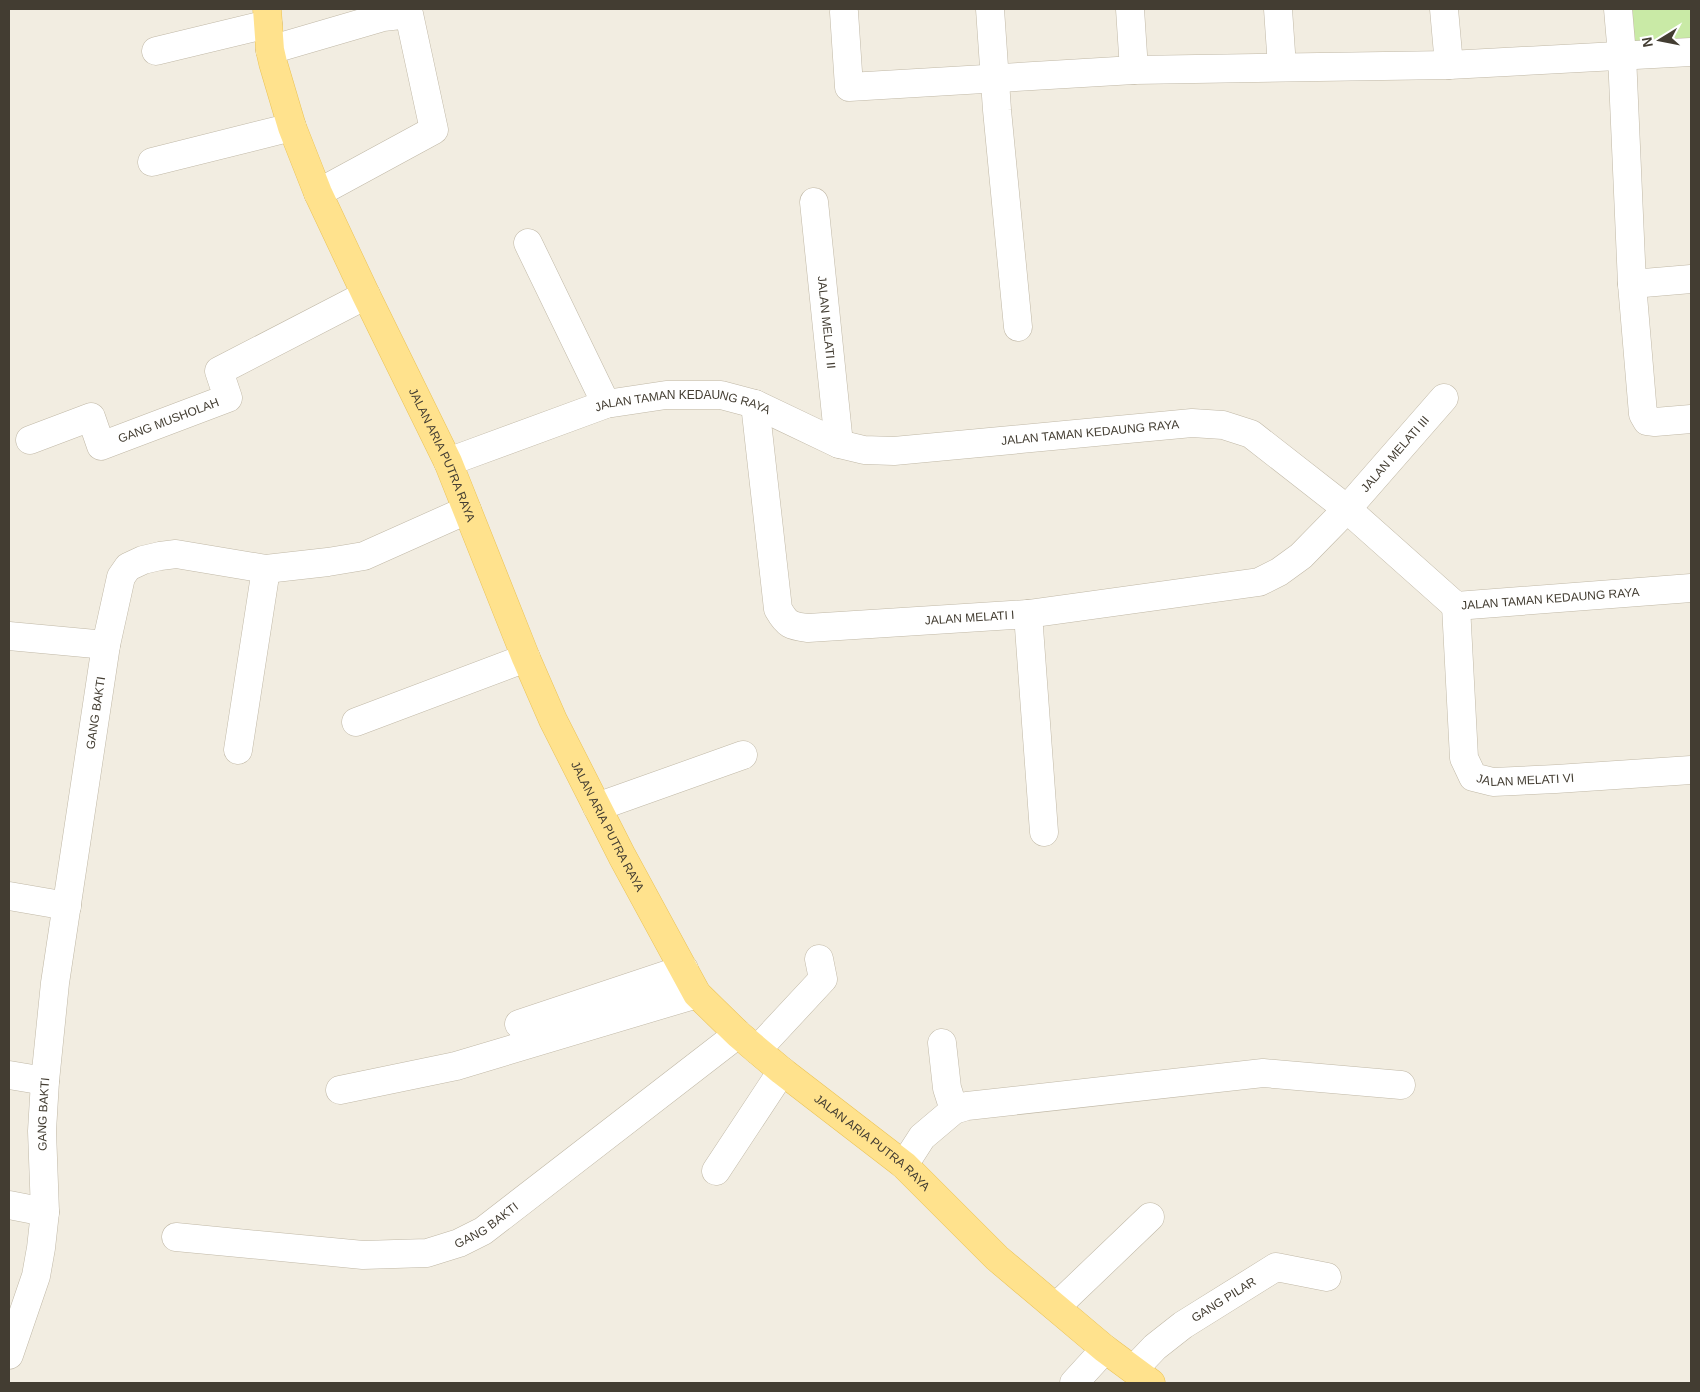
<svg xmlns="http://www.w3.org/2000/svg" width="1700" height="1392" font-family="Helvetica,sans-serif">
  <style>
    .green { fill: #c9eaa6 }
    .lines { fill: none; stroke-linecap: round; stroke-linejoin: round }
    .minor-casing { stroke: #c0b8a6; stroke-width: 29 }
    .major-casing { stroke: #ebc356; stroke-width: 29 }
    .minor { stroke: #fff; stroke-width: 28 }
    .major { stroke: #ffe28d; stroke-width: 28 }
    .labels { text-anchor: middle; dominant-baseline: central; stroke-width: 5; stroke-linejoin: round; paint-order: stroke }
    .street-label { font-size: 12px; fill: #433d32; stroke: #fff }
  </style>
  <rect width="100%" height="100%" fill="#f2ede1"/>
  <polygon class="green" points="1618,9 1691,9 1691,52 1622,55"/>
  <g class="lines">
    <g class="minor-casing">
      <g id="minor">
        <polyline points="990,9 997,110 1018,327"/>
        <polyline points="1130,9 1134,70"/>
        <polyline points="1278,9 1282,67"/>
        <polyline points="1444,9 1449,65"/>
        <polyline points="1618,9 1622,55 1632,284 1643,414 1647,421 1655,422 1691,419"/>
        <polyline points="844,12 849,87 1134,70 1449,65 1691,52"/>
        <polyline points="270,50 383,17 409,14 434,130 318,193"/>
        <polyline points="156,51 268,24"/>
        <polyline points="152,162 292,127"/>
        <path id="s1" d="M814,202L839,444"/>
        <polyline points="528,243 606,404"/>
        <polyline points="1632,284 1691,279"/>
        <path id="s2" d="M755,404L778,609C787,625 791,626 808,628L1028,614L1259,582L1279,572L1301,556L1347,509L1444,398"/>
        <path id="s3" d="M30,440L91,417L101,446L228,398L219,371L366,295"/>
        <path id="s4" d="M448,462L606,404L666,395H721L755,404L839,444L864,450L894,451L1192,423L1223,425L1251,434L1347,509L1456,606L1691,588"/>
        <path id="s5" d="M1456,606L1464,758L1473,777L1493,782L1556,779L1691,770"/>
        <polyline points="1028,614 1044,832"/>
        <polyline points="9,636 106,645"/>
        <polyline points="356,722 526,658"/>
        <polyline points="238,750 266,569"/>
        <polyline points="597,807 743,755"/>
        <polyline points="9,896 67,906"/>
        <polyline points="519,1024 684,969"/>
        <polyline points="942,1043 947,1088 954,1110"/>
        <polyline points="757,1050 823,979 819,959"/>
        <polyline points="9,1075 45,1081"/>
        <polyline points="340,1090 456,1066 697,994"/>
        <polyline points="904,1165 922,1137 954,1110 967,1106 1263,1073 1401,1085"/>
        <polyline points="716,1171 782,1071"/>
        <polyline points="9,1205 45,1212"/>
        <path id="s6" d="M176,1237L363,1255L427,1253L459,1243L483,1231L738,1034"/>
        <polyline points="1056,1307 1150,1217"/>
        <path id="s7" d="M9,1355L36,1276L41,1248L45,1212L42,1131L45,1081L55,983L106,645L121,577L128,567L143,560L160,556L176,554L266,569L328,562L364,556L467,510"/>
        <path id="s8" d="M1134,1369L1155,1347L1183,1325L1276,1267L1327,1277"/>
        <polyline points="1074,1383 1105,1349"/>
      </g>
    </g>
    <g class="major-casing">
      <g id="major">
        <path id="s9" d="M267,9L270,50L273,63L292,127L318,193L366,295L448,462L526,658L553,720L622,856L697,994L738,1034L782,1071L904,1165L997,1258L1105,1349L1151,1383"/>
      </g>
    </g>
    <use href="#minor" class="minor"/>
    <use href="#major" class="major"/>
  </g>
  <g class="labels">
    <g class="street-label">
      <text stroke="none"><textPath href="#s1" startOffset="121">JALAN MELATI II</textPath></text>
      <text stroke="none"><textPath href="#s4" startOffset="246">JALAN TAMAN KEDAUNG RAYA</textPath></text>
      <text stroke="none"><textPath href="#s3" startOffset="168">GANG MUSHOLAH</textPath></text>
      <text stroke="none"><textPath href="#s4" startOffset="665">JALAN TAMAN KEDAUNG RAYA</textPath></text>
      <text stroke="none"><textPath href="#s2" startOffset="886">JALAN MELATI III</textPath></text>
      <text stroke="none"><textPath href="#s9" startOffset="482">JALAN ARIA PUTRA RAYA</textPath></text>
      <text stroke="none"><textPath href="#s4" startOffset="1190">JALAN TAMAN KEDAUNG RAYA</textPath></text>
      <text stroke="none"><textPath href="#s2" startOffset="406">JALAN MELATI I</textPath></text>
      <text stroke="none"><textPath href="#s7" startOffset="651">GANG BAKTI</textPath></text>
      <text stroke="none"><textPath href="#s5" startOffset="226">JALAN MELATI VI</textPath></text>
      <text stroke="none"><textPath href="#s9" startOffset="889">JALAN ARIA PUTRA RAYA</textPath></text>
      <text stroke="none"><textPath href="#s7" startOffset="246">GANG BAKTI</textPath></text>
      <text stroke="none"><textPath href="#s9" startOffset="1309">JALAN ARIA PUTRA RAYA</textPath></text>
      <text stroke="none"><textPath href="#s6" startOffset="318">GANG BAKTI</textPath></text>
      <text stroke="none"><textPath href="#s8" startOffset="114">GANG PILAR</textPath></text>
    </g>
  </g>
  <rect width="1700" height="1392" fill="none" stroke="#433d32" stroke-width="20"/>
  <g transform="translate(1660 40) rotate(260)" stroke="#ffffff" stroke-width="4" paint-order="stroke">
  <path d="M0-4L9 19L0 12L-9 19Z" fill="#433d32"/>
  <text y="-8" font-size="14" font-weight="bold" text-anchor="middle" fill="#433d32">N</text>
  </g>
</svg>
